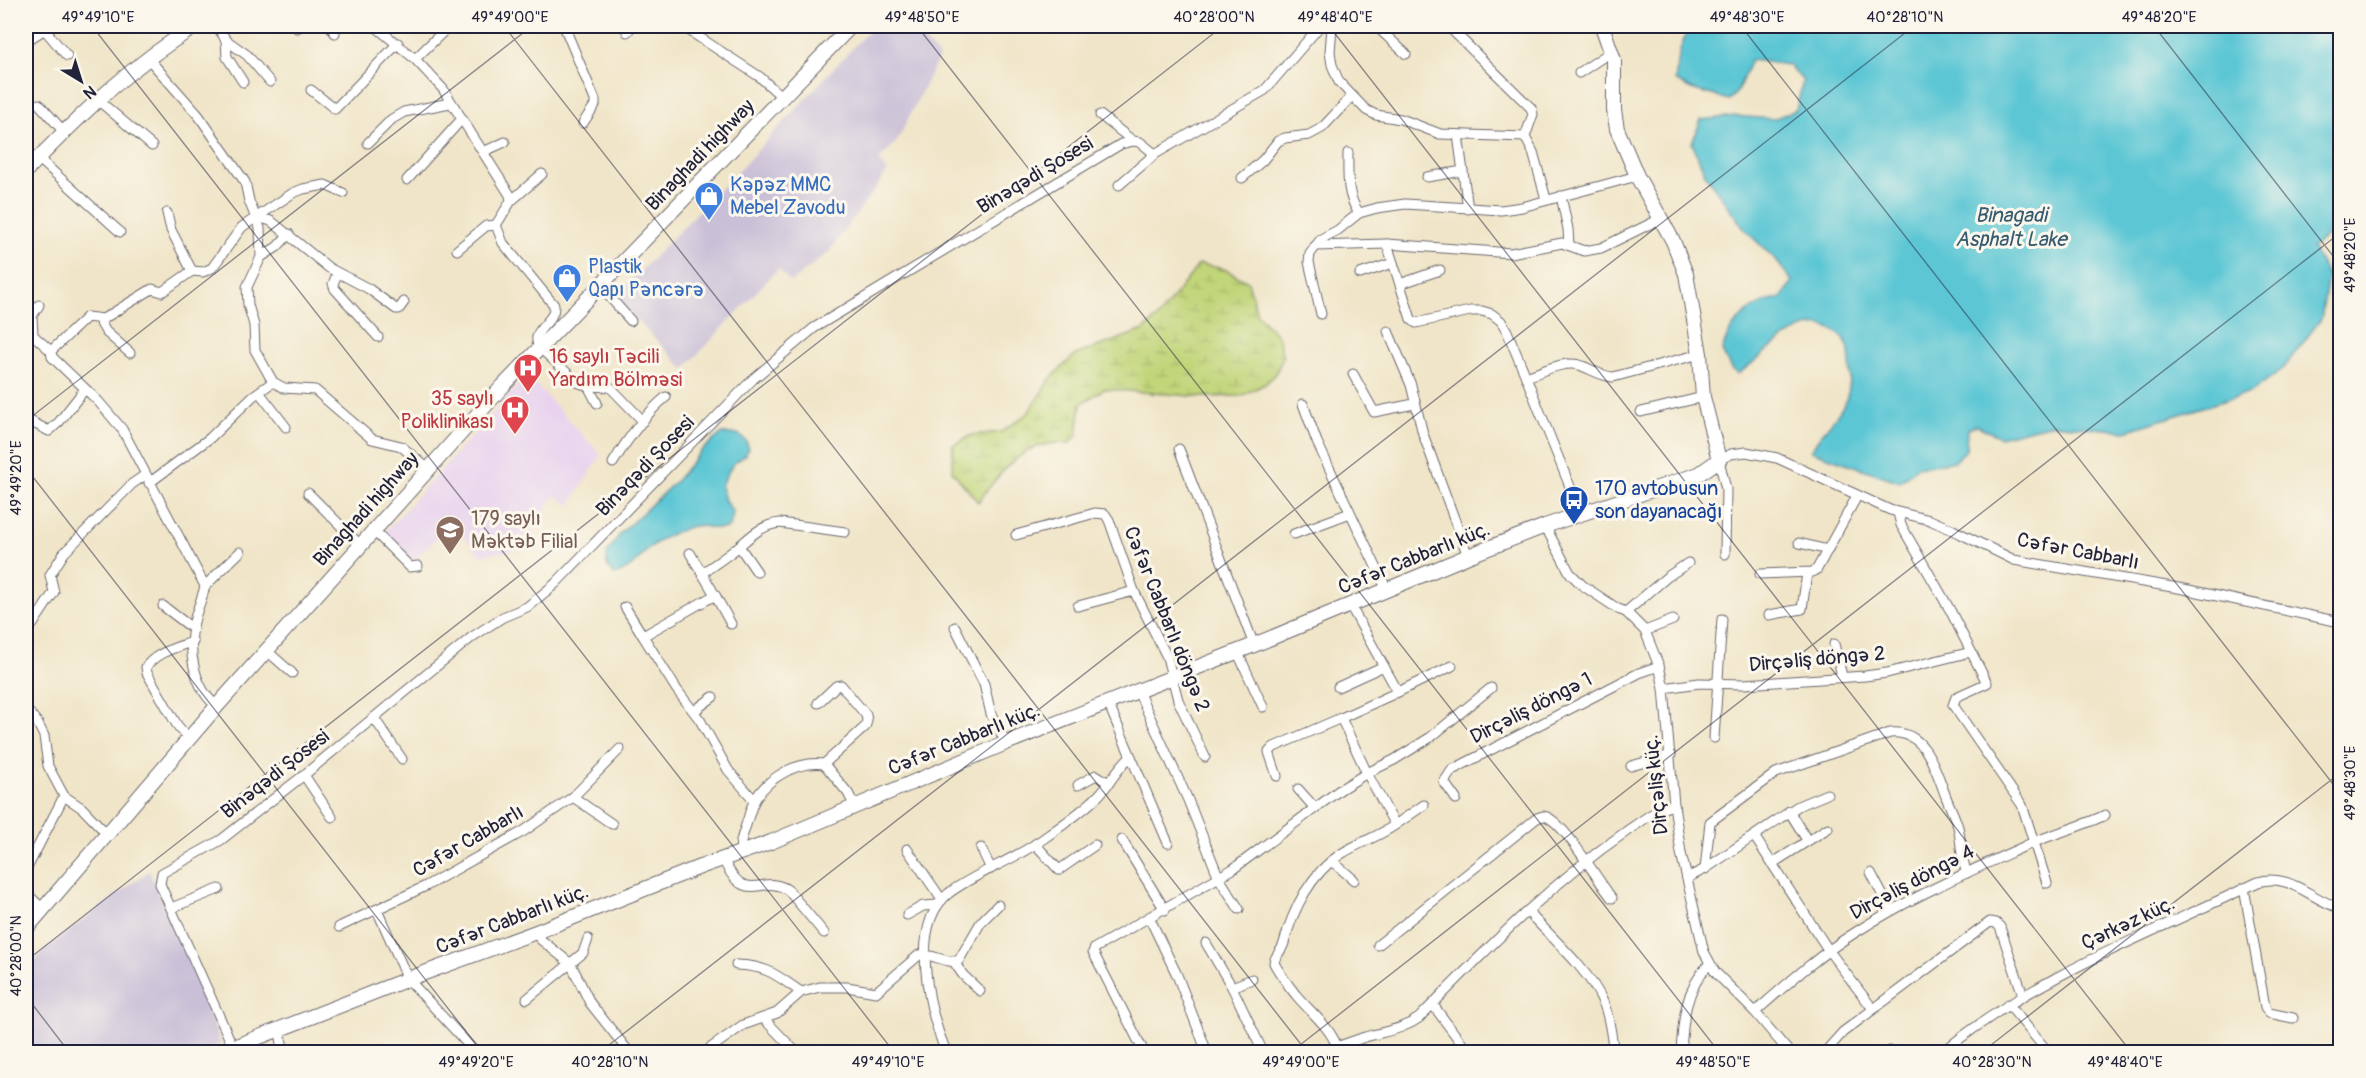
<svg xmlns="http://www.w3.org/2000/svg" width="2366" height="1078" font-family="Pangolin,sans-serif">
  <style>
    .built { fill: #e8d2ee }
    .industrial { fill: #c9bfd7 }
    .wetland { fill: url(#wetland-marsh); stroke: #727c5a; stroke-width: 1.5 }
    .water { fill: #5bc6d4; stroke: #3e7488; stroke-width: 1.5 }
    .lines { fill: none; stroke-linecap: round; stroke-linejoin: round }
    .street-casing { stroke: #6a666c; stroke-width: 11 }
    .secondary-casing { stroke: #6a666c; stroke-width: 16 }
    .street { stroke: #fff; stroke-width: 9 }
    .secondary { stroke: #fff; stroke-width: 14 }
    .ticks { fill: none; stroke: #22223b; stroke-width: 1.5; stroke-opacity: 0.45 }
    .labels { text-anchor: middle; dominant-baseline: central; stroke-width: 6; stroke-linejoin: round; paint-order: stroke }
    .street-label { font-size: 20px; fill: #22223b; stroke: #fbf7ec }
    .shop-label { font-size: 20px; fill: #366cbe; stroke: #fbf7ec; text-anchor: start }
    .health-label { font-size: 20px; fill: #be3a42; stroke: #fbf7ec; text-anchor: start }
    .transit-label { font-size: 20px; fill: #164399; stroke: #fbf7ec; text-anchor: start }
    .education-label { font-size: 20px; fill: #785e54; stroke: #fbf7ec; text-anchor: start }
    .water-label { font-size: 21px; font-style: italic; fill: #365b71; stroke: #fbf7ec }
    .neatline { fill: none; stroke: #22223b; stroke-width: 2 }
    .ticks-label { font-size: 15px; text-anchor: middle; fill: #22223b }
  </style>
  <defs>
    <pattern id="wetland-marsh" width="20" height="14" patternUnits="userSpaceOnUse" patternTransform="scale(1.5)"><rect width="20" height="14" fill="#c1d579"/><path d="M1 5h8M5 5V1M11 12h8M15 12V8" fill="none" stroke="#a6b76a"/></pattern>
  </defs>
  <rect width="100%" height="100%" fill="#fbf7ec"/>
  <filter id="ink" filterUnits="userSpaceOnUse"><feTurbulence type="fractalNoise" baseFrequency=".0167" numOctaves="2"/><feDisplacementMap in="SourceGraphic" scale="12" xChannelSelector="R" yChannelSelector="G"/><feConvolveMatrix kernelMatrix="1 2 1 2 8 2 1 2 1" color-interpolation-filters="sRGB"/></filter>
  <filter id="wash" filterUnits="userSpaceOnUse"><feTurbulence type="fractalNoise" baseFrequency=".008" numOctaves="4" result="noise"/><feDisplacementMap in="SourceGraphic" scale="24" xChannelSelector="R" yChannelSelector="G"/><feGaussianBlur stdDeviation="1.35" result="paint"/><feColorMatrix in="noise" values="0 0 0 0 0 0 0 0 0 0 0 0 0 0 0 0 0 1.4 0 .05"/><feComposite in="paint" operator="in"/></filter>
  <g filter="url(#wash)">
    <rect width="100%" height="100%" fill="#f0e5c8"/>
    <polygon class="built" points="527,375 601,455 570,505 555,496 536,523 538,526 512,550 480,555 452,524 413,561 385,532"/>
    <g class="industrial">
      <polygon points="873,26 911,26 939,57 897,141 878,161 888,171 828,253 791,282 778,269 684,369 615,297 741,168"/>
      <polygon points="149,871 184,947 221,1044 200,1052 26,1052 26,973 44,949"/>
    </g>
    <path class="wetland" d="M1199,264L1224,269L1248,282L1257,314L1278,336L1283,357L1275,375L1265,384L1241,396L1203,397L1104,389L1081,404L1077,436L1069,444C1027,436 1001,472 978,502L952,471L953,445L972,435L1001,432L1028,413L1051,378L1075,355L1144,330L1160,315Z"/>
    <g class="water">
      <path d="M1689,26H2340V237L2337,234L2325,237L2312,248L2328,276L2321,319L2284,368L2251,392L2126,431L2052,424L2000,437L1975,425L1967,429L1966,450L1955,461L1917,467L1900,482L1811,451C1820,432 1834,422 1843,406C1852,391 1851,368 1849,351C1848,342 1841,334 1833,330C1802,311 1762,358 1738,374L1731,369L1722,351C1731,319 1751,304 1783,297L1792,281L1775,259L1745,230L1706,176L1692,143L1701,120L1735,116L1773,119L1796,110L1803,81L1789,65L1751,60L1737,92L1729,100L1691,89L1675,80L1680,50Z"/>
      <path d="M721,434H738L746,441L749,449L743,457L733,464L721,485L725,501L733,513L730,527C714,533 704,522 689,527C679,531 667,535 659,541C640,552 639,567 614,575L607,566V553L620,534L675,482L701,451Z"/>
    </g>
  </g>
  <g filter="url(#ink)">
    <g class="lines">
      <g class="street-casing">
        <g id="street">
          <polyline points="217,26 226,40 247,55 270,82"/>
          <polyline points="330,26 335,33"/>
          <path d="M375,26L415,59L443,89L510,195L511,201L496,225L503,243L554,305C556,323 529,329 539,347L577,382L588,386L610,387L643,421"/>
          <polyline points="564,26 595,100 595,105 583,123"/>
          <polyline points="682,26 760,77 782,97"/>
          <polyline points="1332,26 1330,52 1332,65 1339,82 1366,110 1376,115 1401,119 1440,134 1525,137 1533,152 1546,199"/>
          <polyline points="1376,26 1406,54"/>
          <polyline points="1448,26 1531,108 1533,114 1525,137"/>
          <polyline points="297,28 299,26"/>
          <polyline points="45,30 67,56"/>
          <polyline points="627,32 632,26"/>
          <polyline points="226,40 227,57 243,82"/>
          <polyline points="26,41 50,26"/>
          <polyline points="147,57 199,116 245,182 249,201 260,228 261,257 247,287 248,305 254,325 255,350 273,382 284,388 315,390 372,439 401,446 428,469"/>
          <polyline points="415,59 449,26"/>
          <polyline points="1579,73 1612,51"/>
          <polyline points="311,90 335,109 398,43"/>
          <polyline points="98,100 152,146"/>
          <polyline points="39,104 64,132"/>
          <polyline points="1100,115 1133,141"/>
          <polyline points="1458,135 1468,209"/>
          <polyline points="368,143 392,119 404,112 450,103"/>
          <polyline points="483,152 505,142"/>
          <path d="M1348,153C1348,175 1346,195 1359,213"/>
          <polyline points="38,158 120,232"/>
          <polyline points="1427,177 1463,171"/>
          <polyline points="1242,178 1263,160 1278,141 1285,138 1309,135 1322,128 1351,97"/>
          <polyline points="407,180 461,120"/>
          <polyline points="1119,185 1155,154"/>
          <polyline points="1561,196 1568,229 1569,245"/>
          <polyline points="511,201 542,174"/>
          <polyline points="167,213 171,230 192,271"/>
          <polyline points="257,217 271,221 329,268 369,289 396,309 399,309 404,302"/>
          <polyline points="1315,246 1387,244"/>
          <polyline points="457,250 486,226 496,225"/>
          <polyline points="261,257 277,247 289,234"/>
          <polyline points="337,274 333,284 335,289 378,337"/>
          <polyline points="1360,274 1393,263"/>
          <polyline points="1400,284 1440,270"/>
          <polyline points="600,286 631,321"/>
          <polyline points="39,305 32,316 33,335 51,351"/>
          <polyline points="1321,314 1309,262 1310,254 1321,239 1338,230 1359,213 1377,208 1405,204 1501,210 1522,207 1637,176"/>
          <polyline points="99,320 106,332 130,353"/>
          <polyline points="1388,331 1411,385 1423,434 1468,556"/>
          <polyline points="1353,374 1374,412 1414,404"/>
          <path d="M1526,377C1542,372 1566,359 1582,366C1593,370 1600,376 1613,377L1700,354"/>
          <polyline points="588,386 597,403"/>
          <polyline points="259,392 286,427"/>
          <polyline points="1303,404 1317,442 1387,590"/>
          <polyline points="1641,412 1703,397"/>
          <polyline points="26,419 49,431 59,422 85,389"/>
          <polyline points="1179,449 1254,645"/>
          <path d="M613,463C627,440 645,414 666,397"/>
          <polyline points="149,483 210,438 253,396 273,382"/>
          <polyline points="308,493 360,545"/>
          <polyline points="1898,513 1901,525 1950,610 1987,683 1956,697 1953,705 2022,805 2047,883"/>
          <polyline points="1581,514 1526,377 1507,331 1501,321 1492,314 1482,311 1470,311 1416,323 1411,319 1387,244 1511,253 1562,243 1584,251 1601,248 1660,219"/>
          <polyline points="1545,526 1570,573 1582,585 1618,609 1626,612 1645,631 1659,666 1664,688 1674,805 1681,853 1704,952 1715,972 1755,1012 1789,1052"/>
          <polyline points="373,530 410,567 418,566"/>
          <polyline points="1294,534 1350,513"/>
          <polyline points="1016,535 1095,513 1105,514 1109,520 1134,591 1167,657 1178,700 1205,757"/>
          <polyline points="1799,543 1828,550"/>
          <polyline points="739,546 757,572"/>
          <polyline points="690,553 702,573"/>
          <polyline points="1725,554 1726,489 1719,460 1731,454 1746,452 1777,458 1890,510 1930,520 1953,530 2014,560 2184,589 2340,622"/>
          <polyline points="1760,574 1812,572 1817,569 1857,496"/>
          <polyline points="205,586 240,552"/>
          <polyline points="715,595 731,624"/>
          <polyline points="163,606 192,628"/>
          <polyline points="1078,606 1134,591"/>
          <polyline points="625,607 643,636"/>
          <polyline points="1626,612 1667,577 1688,563"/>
          <polyline points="1769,615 1802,609 1807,573"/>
          <polyline points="955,627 984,684 991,714 1006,743"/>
          <polyline points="26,630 33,624 54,592 50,575 64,553 132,484 145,475"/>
          <polyline points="1645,631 1673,620"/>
          <polyline points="1834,644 1842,676"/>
          <polyline points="266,650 292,673"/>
          <polyline points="1237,651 1263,707"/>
          <polyline points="1338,687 1384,666"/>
          <polyline points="1664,688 1699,683 1744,684 1865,676 1887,673 1971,652"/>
          <polyline points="1138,691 1188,800 1219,878 1239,909"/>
          <polyline points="1398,692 1452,666"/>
          <polyline points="1108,703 1168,843"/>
          <path d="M217,706C195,690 188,653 193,627C195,613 202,600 205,586L122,429L98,401L52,357L51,351L87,317L103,319L152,289L162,292L192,271L203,272L212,268L242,227L293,193L303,189L325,185L343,193"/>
          <polyline points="26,709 37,722 44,736 48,766 64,796 82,808 108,835"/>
          <polyline points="694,711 713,697"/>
          <polyline points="374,718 402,759"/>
          <polyline points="1714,738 1722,619"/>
          <path d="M189,739L177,725L147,673L146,667C154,654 178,646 193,642"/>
          <polyline points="824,764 848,793 854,805"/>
          <polyline points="1631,766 1671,755"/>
          <polyline points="304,775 332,817"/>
          <polyline points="1277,776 1269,752 1274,747 1341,718"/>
          <polyline points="1078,785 1096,775 1109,783"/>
          <polyline points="1298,789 1314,807"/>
          <polyline points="573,797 612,824"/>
          <polyline points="1456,799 1444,782 1452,770 1639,673 1659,666"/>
          <path d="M754,800L728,770L700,720L677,690L643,636L715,595L702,573C711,567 720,561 729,554C746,542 758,525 780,523L845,532"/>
          <polyline points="1789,811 1807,840"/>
          <polyline points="1395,825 1424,805"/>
          <polyline points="1754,836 1829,951 1873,1009"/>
          <polyline points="1122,840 1165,910"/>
          <polyline points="1035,844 1059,870 1095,845"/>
          <polyline points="981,848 991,869"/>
          <polyline points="907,849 942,900"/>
          <path d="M741,852C739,842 743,835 746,825C749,816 751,806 756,798C770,776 798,761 824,764L865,727L867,721L866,715L841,685L836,686L818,703"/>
          <path d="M723,859C746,909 762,872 788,890L824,933"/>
          <polyline points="1332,861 1354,880"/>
          <polyline points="1773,863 1828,828"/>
          <path d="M1705,869L1710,822L1776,773L1890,733C1926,729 1936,771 1946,797C1950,807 1955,817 1958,827C1962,843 1960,858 1967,873"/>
          <polyline points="26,870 64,796"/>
          <polyline points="1871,873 1891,911"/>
          <polyline points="1687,878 1705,869 1798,806 1827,794"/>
          <polyline points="2244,888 2265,1007 2269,1013 2293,1018"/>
          <polyline points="26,893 43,909"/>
          <polyline points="171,908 219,889"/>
          <polyline points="377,910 408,979 475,1052"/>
          <path d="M1527,911C1550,936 1590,971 1603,1002C1610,1017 1611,1036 1614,1052"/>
          <polyline points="907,915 923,906 938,905"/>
          <polyline points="1150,919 1177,975 1207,1052"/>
          <polyline points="339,927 426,886 524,831 573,797 620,749"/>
          <polyline points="536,932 540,939 571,964 590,1003 629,1052"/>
          <polyline points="1206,943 1232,987 1263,1052"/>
          <path d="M1378,945L1537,818L1543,816C1562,817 1598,882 1612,898"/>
          <polyline points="954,962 963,975 980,991"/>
          <path d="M736,965C768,966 776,975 801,992"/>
          <polyline points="1232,987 1252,979"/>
          <polyline points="527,999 583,953 588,939"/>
          <polyline points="2008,1004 2048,1052"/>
          <polyline points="1433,1005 1468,1052"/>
          <path d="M1755,1012C1787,984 1819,955 1856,932C1909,898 1966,873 2023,847C2050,834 2079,828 2105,815"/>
          <polyline points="764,1019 796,1052"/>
          <polyline points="279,1029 284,1052"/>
          <polyline points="1682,1046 1693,1052"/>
          <polyline points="233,1047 160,884 162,873 221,840 304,775 472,637 503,617 527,607 555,584 753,379 814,328 1121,144 1133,141 1140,142 1155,154 1265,90 1320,26"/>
          <polyline points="1890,1051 1892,1052"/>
          <path d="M705,1052L743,1025L777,1013L801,992L820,987H847L876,992L919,955C933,953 947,965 959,960L981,922L998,905"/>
          <path d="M946,1052C929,1011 908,925 949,893C976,873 1009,862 1037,843C1057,829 1080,814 1098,796C1110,784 1117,768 1130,757"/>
          <polyline points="1144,1052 1093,952 1095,948 1233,869 1341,789 1367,773 1394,760 1431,737 1491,688"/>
          <path d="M1319,1052C1335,1048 1350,1042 1365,1037C1385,1031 1402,1030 1419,1018C1486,950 1547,886 1627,831C1642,821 1657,808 1674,805"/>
          <path d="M1339,1052C1332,1028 1312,1014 1296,995C1288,985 1280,974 1274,963C1275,955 1282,951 1284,943C1293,909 1311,873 1341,854C1358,843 1378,837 1395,825L1367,773L1341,718L1398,692L1350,605"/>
          <path d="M1681,1052C1683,1019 1685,990 1709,964"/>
          <polyline points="1825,1052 1843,1032 1990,922 1996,923 2000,927 2023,995"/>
          <path d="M1943,1052C2036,975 2151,934 2258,882C2290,872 2311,900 2340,908"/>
        </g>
      </g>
      <g class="secondary-casing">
        <g id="secondary">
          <path d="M26,171C78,117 131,65 196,26"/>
          <polyline points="26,929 217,706 503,386 851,26"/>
          <polyline points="221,1052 408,979 536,932 700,867 771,842 1006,743 1254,645 1468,556 1545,526 1699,474 1719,460 1703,397 1700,354 1686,274 1673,241 1637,176 1617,129 1614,110 1614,60 1602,26"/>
        </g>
      </g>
      <use href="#street" class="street"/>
      <use href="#secondary" class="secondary"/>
    </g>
  </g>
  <path class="ticks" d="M92,26L894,1052M504,26L1307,1052M917,26L1719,1052M1329,26L2131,1052M1741,26L2340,793M2154,26L2340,265M26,421L532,26M26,468L482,1052M26,961L1223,26M26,996L69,1052M600,1052L1914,26M1291,1052L2340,233M1982,1052L2340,773"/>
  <defs>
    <g id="shop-pin" transform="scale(1.5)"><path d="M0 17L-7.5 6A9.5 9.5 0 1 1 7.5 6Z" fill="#3f7fe0" stroke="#fbf7ec"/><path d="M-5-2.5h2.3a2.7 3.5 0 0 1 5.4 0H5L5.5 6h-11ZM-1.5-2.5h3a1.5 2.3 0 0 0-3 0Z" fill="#fff"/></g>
    <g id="hospital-pin" transform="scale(1.5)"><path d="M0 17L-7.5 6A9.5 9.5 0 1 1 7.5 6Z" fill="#e0444e" stroke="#fbf7ec"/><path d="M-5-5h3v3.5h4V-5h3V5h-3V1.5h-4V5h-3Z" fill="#fff"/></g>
    <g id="bus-pin" transform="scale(1.5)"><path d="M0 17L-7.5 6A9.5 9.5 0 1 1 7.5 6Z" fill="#1a4fb4" stroke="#fbf7ec"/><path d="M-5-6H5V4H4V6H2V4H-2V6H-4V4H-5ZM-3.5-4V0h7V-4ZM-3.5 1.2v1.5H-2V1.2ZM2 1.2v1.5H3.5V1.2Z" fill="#fff"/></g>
    <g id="school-pin" transform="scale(1.5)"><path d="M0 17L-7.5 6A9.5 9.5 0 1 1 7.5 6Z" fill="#8d6e63" stroke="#fbf7ec"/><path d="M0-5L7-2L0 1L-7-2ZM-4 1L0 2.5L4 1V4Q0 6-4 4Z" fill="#fff"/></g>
  </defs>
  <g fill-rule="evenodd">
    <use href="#shop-pin" x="709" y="196"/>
    <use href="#shop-pin" x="567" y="278"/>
    <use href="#hospital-pin" x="528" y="368"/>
    <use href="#hospital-pin" x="515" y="410"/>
    <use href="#bus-pin" x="1574" y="500"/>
    <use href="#school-pin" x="450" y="530"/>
  </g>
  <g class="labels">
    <g class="street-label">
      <text transform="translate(700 155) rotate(-46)">Binaghadi highway</text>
      <text transform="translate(1035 175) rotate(-31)">Binəqədi Şosesi</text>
      <text transform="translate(645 466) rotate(-46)">Binəqədi Şosesi</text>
      <text transform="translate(366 509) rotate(-48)">Binaghadi highway</text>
      <text transform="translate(2078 551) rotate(11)">Cəfər Cabbarlı</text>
      <text transform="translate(1414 558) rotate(-22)">Cəfər Cabbarlı küç.</text>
      <text transform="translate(1167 619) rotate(68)">Cəfər Cabbarlı döngə 2</text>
      <text transform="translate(1817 659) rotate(-5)">Dirçəliş döngə 2</text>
      <text transform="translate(1531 708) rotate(-27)">Dirçəliş döngə 1</text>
      <text transform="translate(964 739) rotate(-22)">Cəfər Cabbarlı küç.</text>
      <text transform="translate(275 774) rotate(-38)">Binəqədi Şosesi</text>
      <text transform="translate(1656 785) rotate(-96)">Dirçəliş küç.</text>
      <text transform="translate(468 841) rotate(-30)">Cəfər Cabbarlı</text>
      <text transform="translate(1912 882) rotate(-28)">Dirçəliş döngə 4</text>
      <text transform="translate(512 919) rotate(-21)">Cəfər Cabbarlı küç.</text>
      <text transform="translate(2128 923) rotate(-25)">Çərkəz küç.</text>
    </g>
    <g class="shop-label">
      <text x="730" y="184">Kəpəz MMC<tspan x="730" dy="23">Mebel Zavodu</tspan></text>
      <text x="588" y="266">Plastik<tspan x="588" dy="23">Qapı Pəncərə</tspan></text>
    </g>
    <g class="health-label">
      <text x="549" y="356">16 saylı Təcili<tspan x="549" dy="23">Yardım Bölməsi</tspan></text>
      <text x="494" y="398" text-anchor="end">35 saylı<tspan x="494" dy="23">Poliklinikası</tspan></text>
    </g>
    <g class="transit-label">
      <text x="1595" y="488">170 avtobusun<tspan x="1595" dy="23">son dayanacağı</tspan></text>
    </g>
    <g class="education-label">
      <text x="471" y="518">179 saylı<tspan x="471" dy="23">Məktəb Filial</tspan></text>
    </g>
    <g class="water-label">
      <text x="2011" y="215">Binagadi<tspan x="2011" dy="24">Asphalt Lake</tspan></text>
    </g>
  </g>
  <rect width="2366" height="1078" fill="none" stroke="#fbf7ec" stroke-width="66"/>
  <g transform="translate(81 81) rotate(142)" stroke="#fbf7ec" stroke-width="4.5" paint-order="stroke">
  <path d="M0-4.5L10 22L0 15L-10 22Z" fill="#22223b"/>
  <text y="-9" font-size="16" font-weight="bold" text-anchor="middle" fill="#22223b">N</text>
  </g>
  <rect x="33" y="33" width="2300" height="1012" class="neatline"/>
  <g class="ticks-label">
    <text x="98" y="22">49°49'10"E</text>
    <text x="510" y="22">49°49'00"E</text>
    <text x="922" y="22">49°48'50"E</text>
    <text x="1214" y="22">40°28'00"N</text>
    <text x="1335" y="22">49°48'40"E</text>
    <text x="1747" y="22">49°48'30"E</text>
    <text x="1905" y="22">40°28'10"N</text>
    <text x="2159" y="22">49°48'20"E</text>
    <text transform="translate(2350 255) rotate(-90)" y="5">49°48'20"E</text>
    <text transform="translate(16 478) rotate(-90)" y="5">49°49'20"E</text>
    <text transform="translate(2350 783) rotate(-90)" y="5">49°48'30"E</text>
    <text transform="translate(16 956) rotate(-90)" y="5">40°28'00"N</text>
    <text x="476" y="1067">49°49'20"E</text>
    <text x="610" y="1067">40°28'10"N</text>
    <text x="888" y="1067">49°49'10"E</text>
    <text x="1301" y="1067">49°49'00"E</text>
    <text x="1713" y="1067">49°48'50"E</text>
    <text x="1992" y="1067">40°28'30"N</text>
    <text x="2125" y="1067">49°48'40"E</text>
  </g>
</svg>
